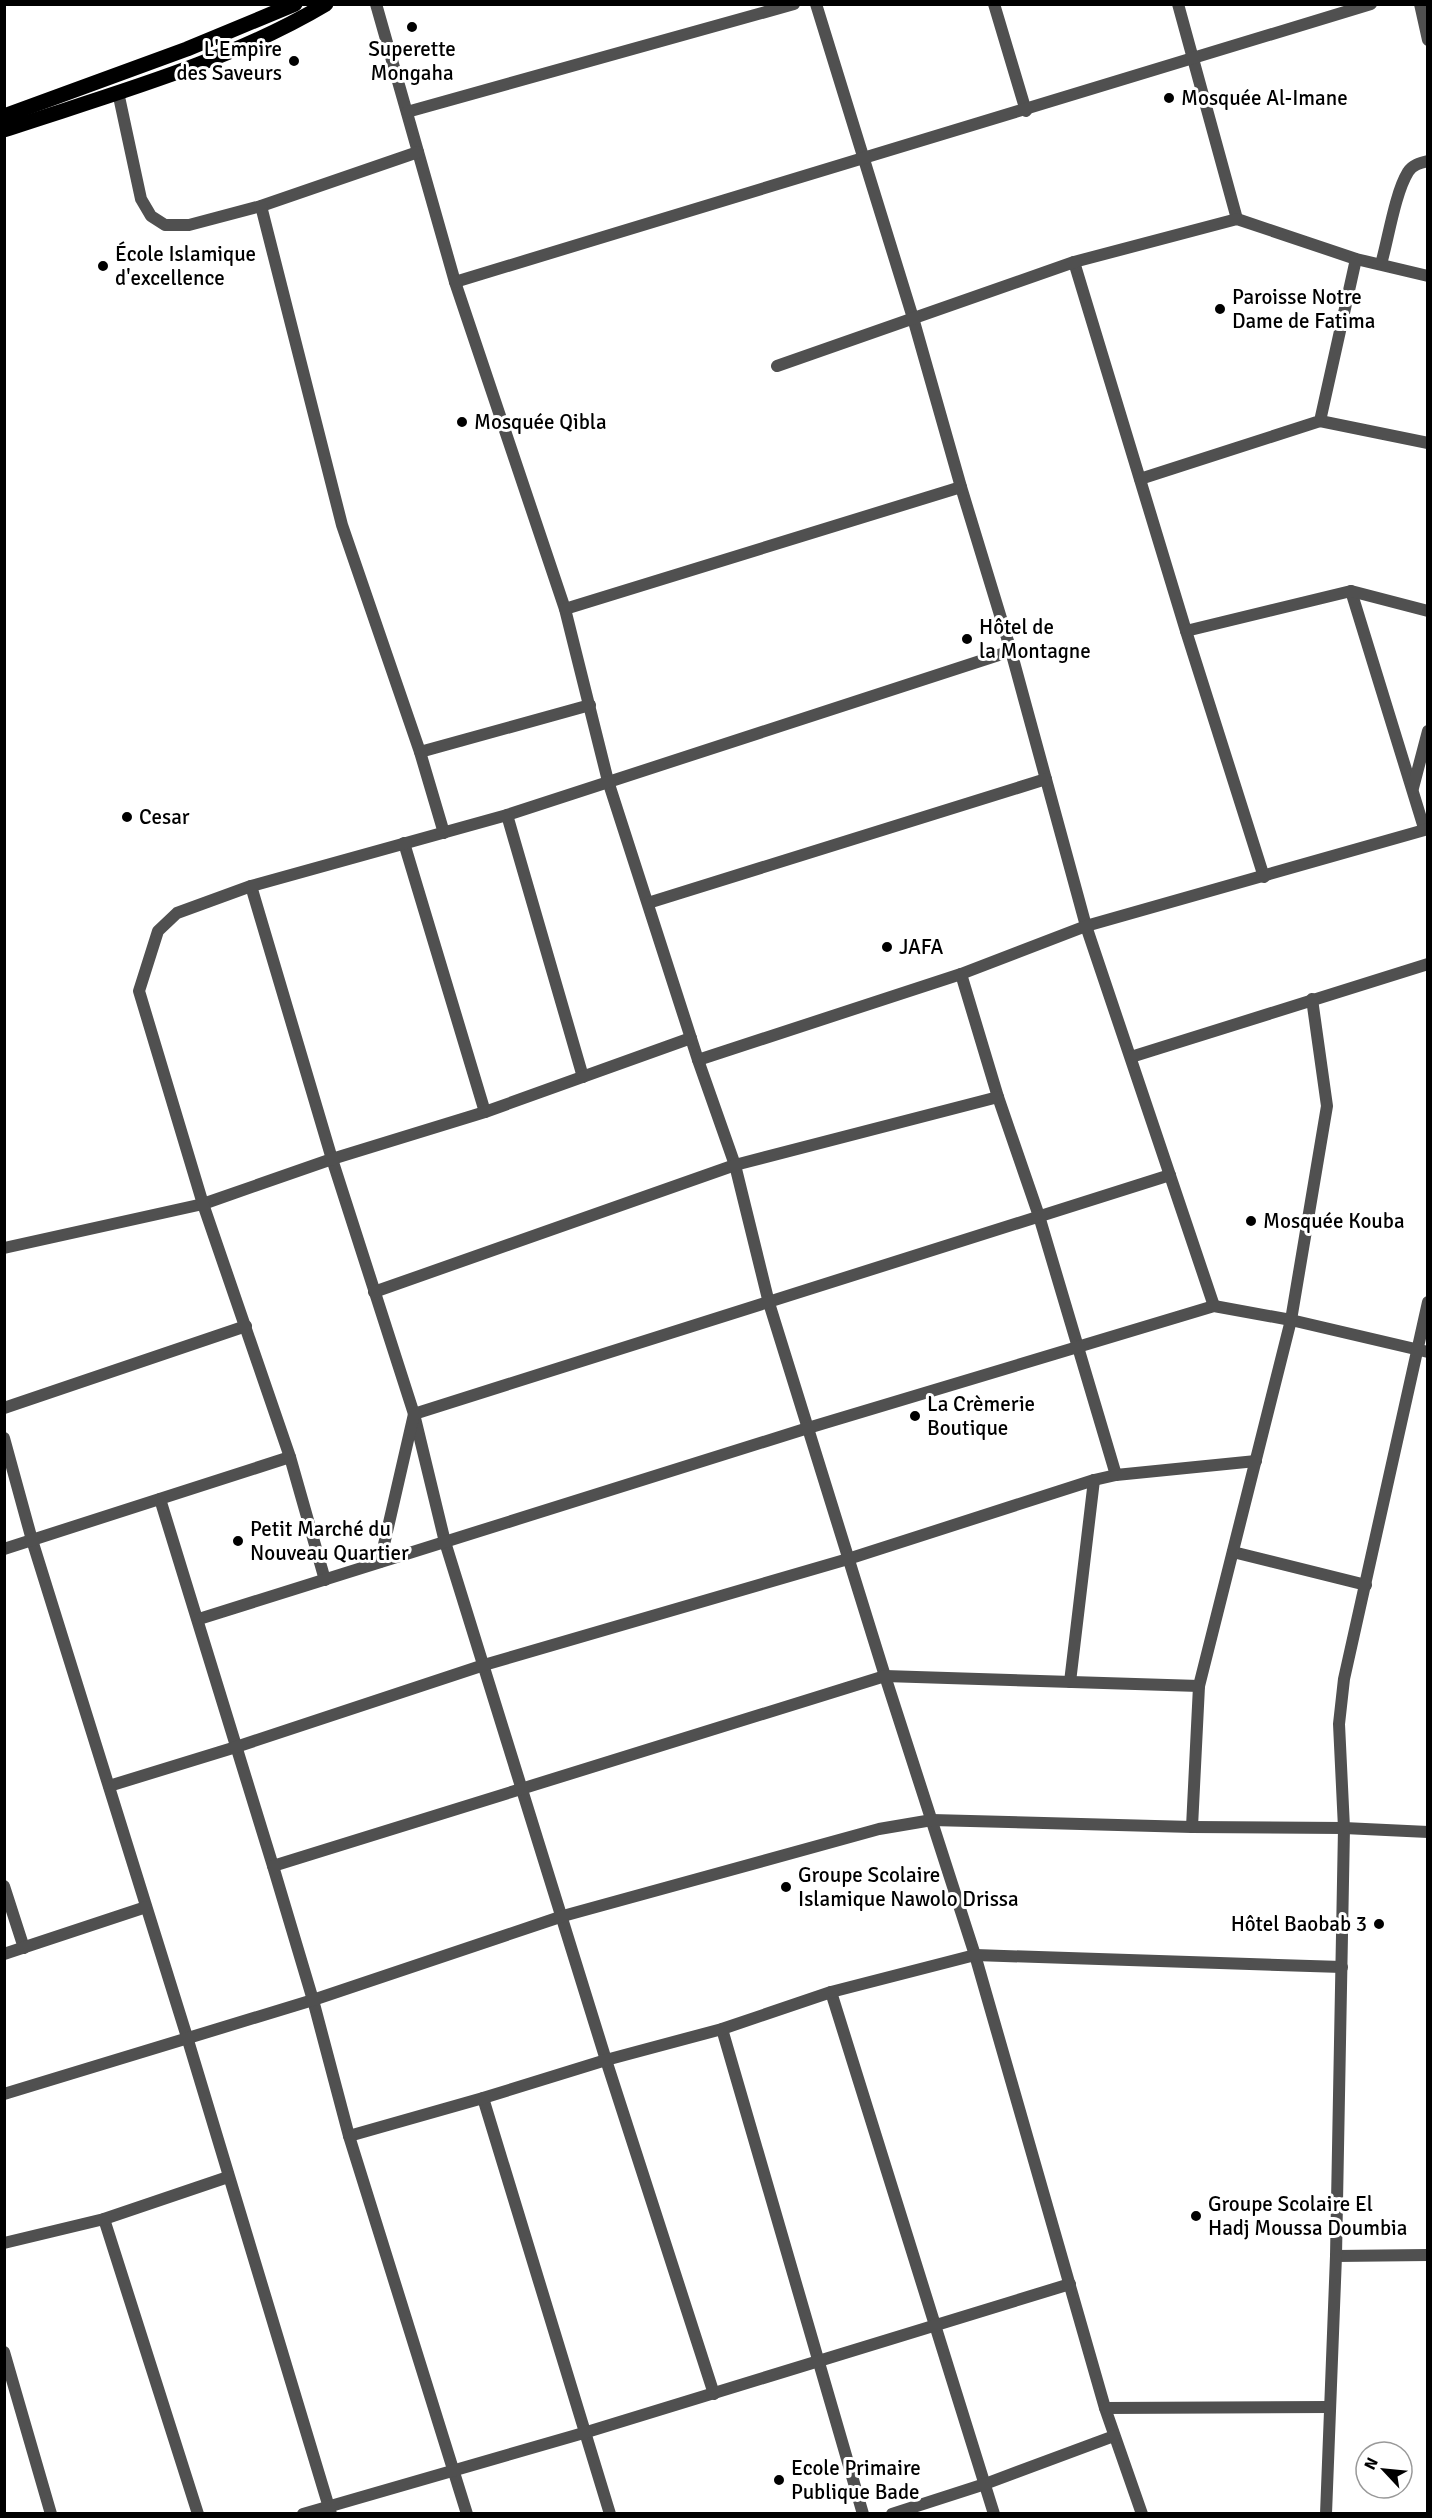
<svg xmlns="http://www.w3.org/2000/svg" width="1432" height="2518" font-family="Signika,sans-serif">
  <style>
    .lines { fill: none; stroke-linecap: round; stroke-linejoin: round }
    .minor { stroke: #505050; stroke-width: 12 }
    .tertiary { stroke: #505050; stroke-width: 12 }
    .primary { stroke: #000; stroke-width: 15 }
    .poi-dot { fill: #000; stroke: #fff; stroke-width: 2 }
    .labels { text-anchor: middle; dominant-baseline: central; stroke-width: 6; stroke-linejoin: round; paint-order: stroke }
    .poi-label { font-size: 21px; fill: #000; stroke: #fff; text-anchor: start }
  </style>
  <rect width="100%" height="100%" fill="#fff"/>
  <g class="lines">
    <g class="minor">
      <polyline points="376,4 455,282 565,609 608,781 698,1060 735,1165 769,1303 885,1676 975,1955 1105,2408 1142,2514"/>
      <polyline points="816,4 913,318 961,487 1011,651 1086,926 1214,1306"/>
      <polyline points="994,4 1026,111"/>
      <polyline points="1178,4 1237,219"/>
      <polyline points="1420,4 1428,40"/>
      <polyline points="118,92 141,199 151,216 165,225 189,225 261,206 418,152"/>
      <polyline points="407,112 794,4"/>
      <polyline points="261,206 342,525 420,752 444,833"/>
      <polyline points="1074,262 1186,631 1264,877"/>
      <path d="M1381,264C1388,240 1395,193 1408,172C1412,165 1420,163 1428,161"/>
      <polyline points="455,282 1371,4"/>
      <polyline points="777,366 1074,262 1237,219 1356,259 1428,276"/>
      <polyline points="1320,421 1428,443"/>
      <polyline points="1140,479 1320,421 1356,259"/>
      <polyline points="1351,591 1424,828"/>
      <polyline points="565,609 961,487"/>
      <polyline points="1186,631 1351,591 1428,611"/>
      <polyline points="420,752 590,705"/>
      <polyline points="1413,788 1428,731"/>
      <polyline points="507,815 583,1077"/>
      <polyline points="404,843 485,1112"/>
      <polyline points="251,886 332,1159 414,1414 445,1542 606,2060 714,2394"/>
      <polyline points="648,903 1046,779"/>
      <polyline points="961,974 998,1097 1039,1216 1116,1475"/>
      <polyline points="1131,1057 1428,964"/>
      <polyline points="698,1060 961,974 1086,926 1428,829"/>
      <polyline points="4,1248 203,1204 332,1159 485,1112 691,1038"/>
      <polyline points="374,1292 735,1165 998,1097"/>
      <polyline points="4,1408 246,1326"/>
      <polyline points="4,1438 32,1540 187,2037 331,2514"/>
      <polyline points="160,1499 273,1866 313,2000 349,2136 467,2514"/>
      <polyline points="4,1549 290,1457"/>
      <polyline points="1233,1552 1366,1585"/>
      <polyline points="380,1562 414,1414 1170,1175"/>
      <polyline points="325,1580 290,1457 203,1204 139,991 158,931 177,913 251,886 507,815 1011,651"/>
      <polyline points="199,1619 808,1428 1214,1306 1291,1320 1428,1352"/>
      <polyline points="1070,1682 1094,1480"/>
      <polyline points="109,1786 236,1747 484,1665 848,1559 1094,1480 1116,1475 1256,1461"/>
      <polyline points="1192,1827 1199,1686 1291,1320 1327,1106 1312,999"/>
      <polyline points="273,1866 885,1676 1199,1686"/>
      <polyline points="4,1886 24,1948"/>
      <polyline points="4,1954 146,1907"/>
      <polyline points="831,1992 994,2514"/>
      <polyline points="722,2029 863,2514"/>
      <polyline points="4,2094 313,2000 563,1916 879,1829 932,1820 1192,1827 1344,1828 1428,1832"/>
      <polyline points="483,2098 610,2514"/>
      <polyline points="349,2136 483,2098 606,2060 722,2029 831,1992 975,1955 1342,1967"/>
      <polyline points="104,2219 198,2514"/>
      <polyline points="4,2243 104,2219 228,2177"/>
      <polyline points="1336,2256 1428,2255"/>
      <polyline points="4,2352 51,2514"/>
      <polyline points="1105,2408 1329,2407"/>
      <polyline points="303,2514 587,2432 1070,2284"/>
      <polyline points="892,2514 985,2484 1114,2436"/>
    </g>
    <polyline class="tertiary" points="1326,2514 1336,2256 1344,1828 1339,1724 1344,1679 1428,1302"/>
    <g class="primary">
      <polyline points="4,116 187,49 295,4"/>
      <path d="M4,130C112,94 229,62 326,4"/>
    </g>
  </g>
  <g class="poi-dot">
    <circle cx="412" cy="27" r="6"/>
    <circle cx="294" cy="61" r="6"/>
    <circle cx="1169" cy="98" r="6"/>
    <circle cx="103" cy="266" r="6"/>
    <circle cx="1220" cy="309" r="6"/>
    <circle cx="462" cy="422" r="6"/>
    <circle cx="967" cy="639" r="6"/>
    <circle cx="127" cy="817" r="6"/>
    <circle cx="887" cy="947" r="6"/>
    <circle cx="1251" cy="1221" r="6"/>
    <circle cx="915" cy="1416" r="6"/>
    <circle cx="238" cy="1541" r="6"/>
    <circle cx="786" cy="1887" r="6"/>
    <circle cx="1379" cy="1924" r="6"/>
    <circle cx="1196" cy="2216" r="6"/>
    <circle cx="779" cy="2480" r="6"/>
  </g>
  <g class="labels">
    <g class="poi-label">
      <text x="282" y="49" text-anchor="end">L'Empire<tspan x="282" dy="24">des Saveurs</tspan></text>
      <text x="412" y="49" text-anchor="middle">Superette<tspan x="412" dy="24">Mongaha</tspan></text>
      <text x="1181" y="98">Mosquée Al-Imane</text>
      <text x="115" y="254">École Islamique<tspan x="115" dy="24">d'excellence</tspan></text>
      <text x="1232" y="297">Paroisse Notre<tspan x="1232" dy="24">Dame de Fatima</tspan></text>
      <text x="474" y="422">Mosquée Qibla</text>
      <text x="979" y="627">Hôtel de<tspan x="979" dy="24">la Montagne</tspan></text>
      <text x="139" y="817">Cesar</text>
      <text x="899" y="947">JAFA</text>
      <text x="1263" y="1221">Mosquée Kouba</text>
      <text x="927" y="1404">La Crèmerie<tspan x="927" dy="24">Boutique</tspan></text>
      <text x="250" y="1529">Petit Marché du<tspan x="250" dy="24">Nouveau Quartier</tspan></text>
      <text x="798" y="1875">Groupe Scolaire<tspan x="798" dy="24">Islamique Nawolo Drissa</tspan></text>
      <text x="1367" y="1924" text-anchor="end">Hôtel Baobab 3</text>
      <text x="1208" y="2204">Groupe Scolaire El<tspan x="1208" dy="24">Hadj Moussa Doumbia</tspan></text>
      <text x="791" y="2468">Ecole Primaire<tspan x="791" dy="24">Publique Bade</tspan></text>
    </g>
  </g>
  <rect width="1432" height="2518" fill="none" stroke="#000000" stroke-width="12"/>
  <g transform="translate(1384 2470) rotate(296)"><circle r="28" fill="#ffffff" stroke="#999999" stroke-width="1.5"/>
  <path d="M0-4.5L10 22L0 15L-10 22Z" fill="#000000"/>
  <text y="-9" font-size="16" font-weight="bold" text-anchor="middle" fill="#000000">N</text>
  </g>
</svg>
